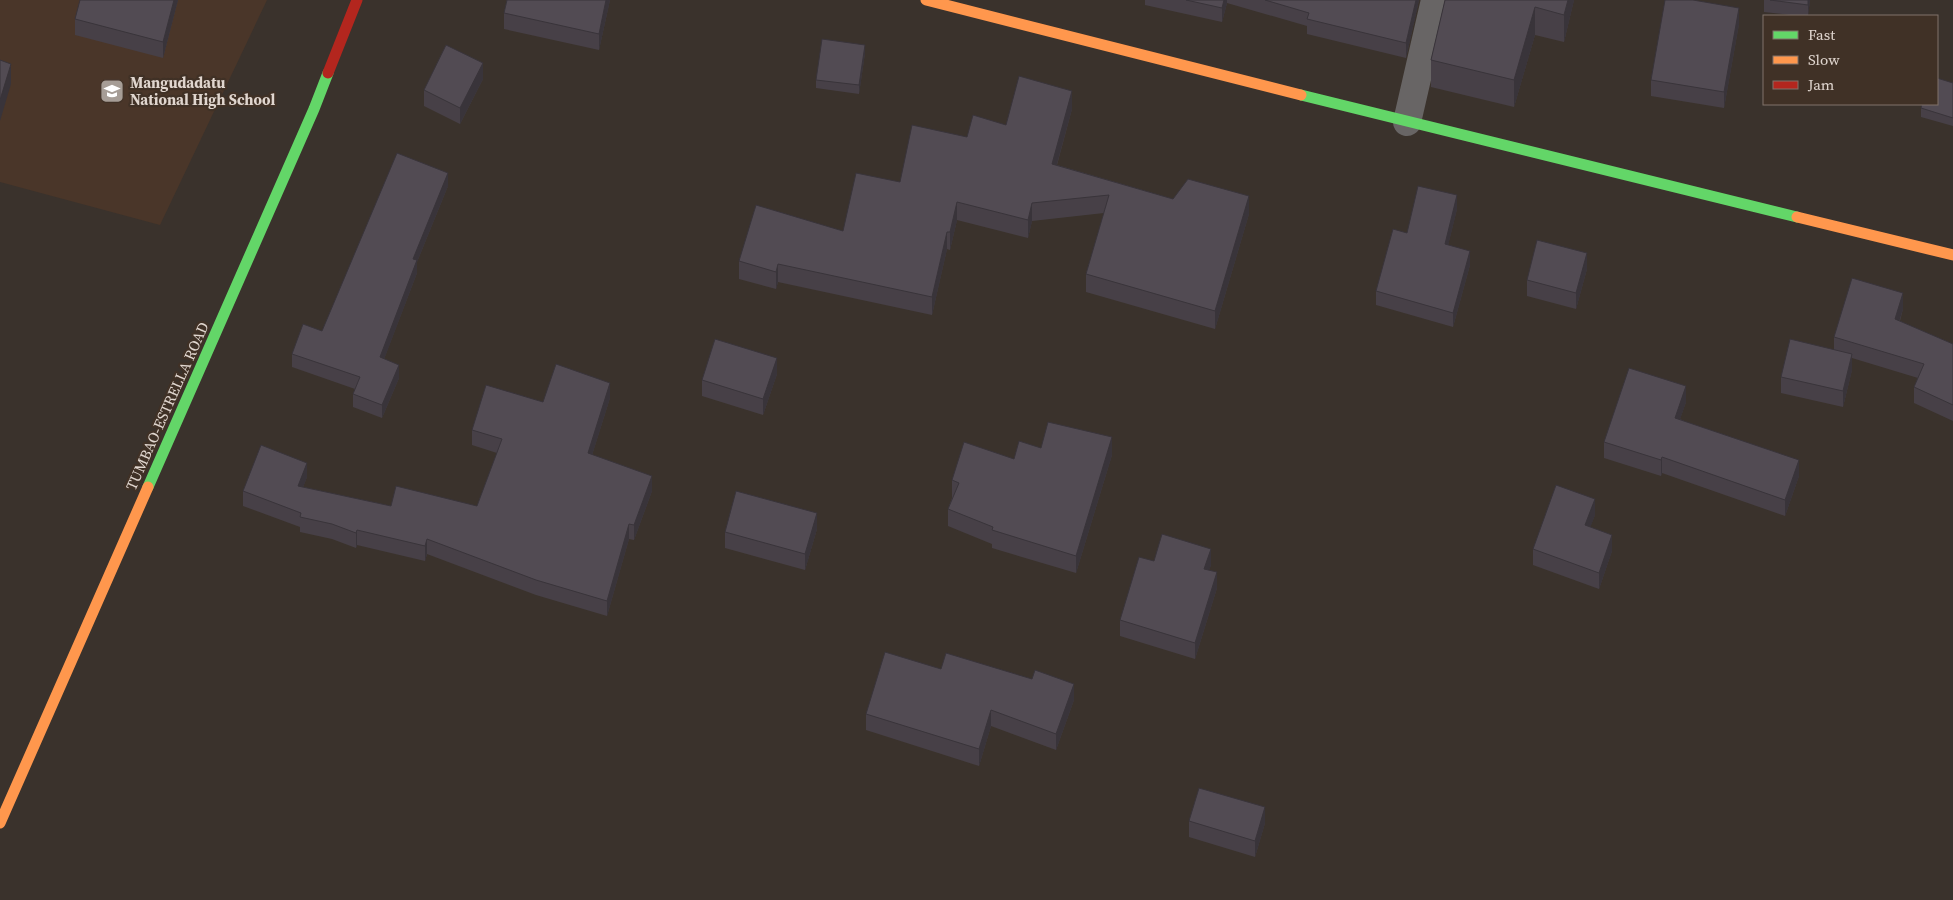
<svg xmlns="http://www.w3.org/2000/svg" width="1953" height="900" font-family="'Source Serif 4',serif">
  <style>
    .built { fill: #4a3629 }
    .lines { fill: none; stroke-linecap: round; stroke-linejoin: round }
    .street { stroke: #686565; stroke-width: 28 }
    .fast { stroke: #63d668; stroke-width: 11 }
    .slow { stroke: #ff974d; stroke-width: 11 }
    .jam { stroke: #b3261e; stroke-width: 11 }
    .wall { fill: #474047 }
    .shaded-wall { fill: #39343a }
    .building { fill: #524b53; stroke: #39343a }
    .labels { text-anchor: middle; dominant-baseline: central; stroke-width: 4.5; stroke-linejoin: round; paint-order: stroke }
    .poi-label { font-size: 15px; font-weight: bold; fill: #e0d6cf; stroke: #403126; text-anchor: start }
    .street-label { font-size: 15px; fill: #e0d6cf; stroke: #403126 }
  </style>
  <rect width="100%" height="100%" fill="#3a322c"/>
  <polygon class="built" points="0,0 267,0 160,225 0,182"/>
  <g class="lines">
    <polyline class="street" points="1407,122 1435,0"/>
    <g class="fast">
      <polyline points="1301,95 1797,217"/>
      <polyline points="148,487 314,109 328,73"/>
    </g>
    <g class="slow">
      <polyline points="926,0 1301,95"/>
      <polyline points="1797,217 1953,255"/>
      <polyline points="0,823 148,487"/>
    </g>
    <polyline class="jam" points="328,73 357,0"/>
  </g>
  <g class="wall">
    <polygon points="178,0 163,58 75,35 75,19"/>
    <polygon points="507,0 610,0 599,50 504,29 504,13"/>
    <polygon points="1145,0 1419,0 1406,58 1307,34 1307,26 1227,3 1222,22 1145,5"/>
    <polygon points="1445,0 1574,0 1564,42 1535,35 1514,107 1431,87 1431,60"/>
    <polygon points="1764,0 1810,0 1808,16 1799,16 1764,12"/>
    <polygon points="1739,24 1724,108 1651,96 1651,80"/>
    <polygon points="865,53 859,94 816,88 816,80"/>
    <polygon points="483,79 460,124 424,106 424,90"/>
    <polygon points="1953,83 1953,126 1921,117 1921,108"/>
    <polygon points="1072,109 1057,165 1173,199 1249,214 1215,329 1086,292 1086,274 1104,213 1032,221 1028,238 957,220 950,250 947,249 932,315 778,282 776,289 739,279 739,261 843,231 900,182 967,137 1006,125"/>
    <polygon points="448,186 417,262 417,273 384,359 399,378 382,418 353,407 353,394 355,389 292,367 292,354 322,331"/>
    <polygon points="1457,209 1448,245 1470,265 1453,327 1376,305 1376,291 1407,233"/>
    <polygon points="1587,269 1576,309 1527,296 1527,280"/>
    <polygon points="1903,309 1900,321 1953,344 1953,421 1914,403 1914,387 1918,378 1852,358 1852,370 1843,407 1781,393 1781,377 1834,349 1834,337"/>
    <polygon points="777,374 763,415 702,396 702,380"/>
    <polygon points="610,398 592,455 652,491 634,540 629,539 607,616 536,595 427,554 425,561 357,545 356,548 332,539 300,532 300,527 243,506 243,491 307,477 303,487 391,506 477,506 497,453 472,445 472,430 543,402"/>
    <polygon points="1686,402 1680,419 1799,476 1785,516 1662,473 1661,476 1604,458 1604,442"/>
    <polygon points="1041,448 1112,455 1076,573 992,548 992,544 948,526 948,509 952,498 952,480 1014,459"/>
    <polygon points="1595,515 1590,527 1612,551 1599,589 1533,565 1533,549"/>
    <polygon points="817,529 805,570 725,548 725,532"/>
    <polygon points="1154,561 1211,565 1209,570 1217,588 1195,659 1120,636 1120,620"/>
    <polygon points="941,669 1074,700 1056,750 991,726 979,766 866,730 866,714"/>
    <polygon points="1189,821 1265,823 1255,857 1189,837"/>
  </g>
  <g class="shaded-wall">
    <polygon points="174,0 178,0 163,58 163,42"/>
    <polygon points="606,0 610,0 599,50 599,34"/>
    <polygon points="1224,0 1227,0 1227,3 1222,22 1222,8"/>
    <polygon points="1416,0 1419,0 1406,58 1406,43"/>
    <polygon points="1568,0 1574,0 1564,42 1564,15"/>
    <polygon points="1808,0 1810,0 1808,16"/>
    <polygon points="1535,7 1535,35 1514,107 1514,80"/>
    <polygon points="1739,8 1739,24 1724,108 1724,92"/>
    <polygon points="865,45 865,53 859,94 859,85"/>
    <polygon points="483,63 483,79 460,124 460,108"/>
    <polygon points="11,64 11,84 0,121 0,100"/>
    <polygon points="1072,91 1072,109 1052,182 1052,164"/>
    <polygon points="448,173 448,186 417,262 417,273 380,370 380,357 413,259"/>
    <polygon points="1457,195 1457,209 1445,258 1445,244"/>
    <polygon points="1249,196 1249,214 1215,329 1215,311"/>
    <polygon points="957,202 957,220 950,250 950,232"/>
    <polygon points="1032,203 1032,221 1028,238 1028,220"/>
    <polygon points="947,232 947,249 932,315 932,297"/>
    <polygon points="1470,251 1470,265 1453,327 1453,313"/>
    <polygon points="1587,253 1587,269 1576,309 1576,293"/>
    <polygon points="778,264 778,282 776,289 776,272"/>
    <polygon points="1903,293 1903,309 1895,335 1895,319"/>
    <polygon points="1852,354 1852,370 1843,407 1843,391"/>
    <polygon points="777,358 777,374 763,415 763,399"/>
    <polygon points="399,365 399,378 382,418 382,405"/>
    <polygon points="610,383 610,398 588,468 588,453"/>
    <polygon points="1686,386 1686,402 1675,434 1675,418"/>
    <polygon points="1112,437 1112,455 1076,573 1076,556"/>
    <polygon points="1662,457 1662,473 1661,476 1661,460"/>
    <polygon points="1799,460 1799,476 1785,516 1785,500"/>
    <polygon points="307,463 307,477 298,500 298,486"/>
    <polygon points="652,476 652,491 634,540 634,525"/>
    <polygon points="1595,499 1595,515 1585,541 1585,525"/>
    <polygon points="817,513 817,529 805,570 805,554"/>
    <polygon points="629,524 629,539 607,616 607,601"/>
    <polygon points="357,530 357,545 356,548 356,533"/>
    <polygon points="1612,535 1612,551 1599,589 1599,573"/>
    <polygon points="427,539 427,554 425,561 425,546"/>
    <polygon points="1211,549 1211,565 1204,585 1204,569"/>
    <polygon points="1217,572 1217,588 1195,659 1195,643"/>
    <polygon points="1074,684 1074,700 1056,750 1056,734"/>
    <polygon points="991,710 991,726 979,766 979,749"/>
    <polygon points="1265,807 1265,823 1255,857 1255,841"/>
  </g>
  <g class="building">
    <polygon points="80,0 174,0 163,42 75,19"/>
    <polygon points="507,0 606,0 599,34 504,13"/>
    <polygon points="1186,0 1224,0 1222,8"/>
    <polygon points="1265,0 1416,0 1406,43 1307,19 1309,13"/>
    <polygon points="1445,0 1568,0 1564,15 1535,7 1514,80 1431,60"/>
    <polygon points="1665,0 1693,0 1739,8 1724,92 1651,80"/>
    <polygon points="1770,0 1808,0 1808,5"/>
    <polygon points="822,39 865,45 859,85 816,80"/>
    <polygon points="446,45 483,63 460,108 424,90"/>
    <polygon points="0,60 11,64 0,100"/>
    <polygon points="1019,76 1072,91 1052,164 1173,199 1188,179 1249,196 1215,311 1086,274 1109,195 1032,203 1028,220 957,202 950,232 947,232 932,297 778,264 776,272 739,261 756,205 843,231 856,173 900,182 912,125 967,137 973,115 1006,125"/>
    <polygon points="1937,78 1953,83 1953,118 1921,108 1922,104 1937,104"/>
    <polygon points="397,153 448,173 413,259 417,260 380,357 399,365 382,405 353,394 360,377 292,354 303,324 322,331"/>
    <polygon points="1418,186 1457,195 1445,244 1470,251 1453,313 1376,291 1393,229 1407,233"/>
    <polygon points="1537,240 1587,253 1576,293 1527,280"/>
    <polygon points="1852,278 1903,293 1895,319 1953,344 1953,405 1914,387 1924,364 1834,337"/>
    <polygon points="715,339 777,358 763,399 702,380"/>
    <polygon points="1790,339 1852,354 1843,391 1781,377"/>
    <polygon points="556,364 610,383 588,453 652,476 634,525 629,524 607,601 536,580 427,539 425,546 357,530 356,533 332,524 300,517 301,513 243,491 261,445 307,463 298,486 391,506 396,486 477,506 502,439 472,430 486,385 543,402"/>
    <polygon points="1629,368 1686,386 1675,418 1799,460 1785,500 1662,457 1661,460 1604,442"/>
    <polygon points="1048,422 1112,437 1076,556 992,530 993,527 948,509 959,483 952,480 964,442 1014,459 1019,441 1041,448"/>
    <polygon points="1556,485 1595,499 1585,525 1612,535 1599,573 1533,549"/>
    <polygon points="736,491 817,513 805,554 725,532"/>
    <polygon points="1162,534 1211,549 1204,569 1217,572 1195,643 1120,620 1139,557 1154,561"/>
    <polygon points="885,652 941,669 946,653 1032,679 1035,670 1074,684 1056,734 991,710 979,749 866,714"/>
    <polygon points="1199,788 1265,807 1255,841 1189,821"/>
  </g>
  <defs>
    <g id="school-square" transform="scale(1.25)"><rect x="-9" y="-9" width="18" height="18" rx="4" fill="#a69d96" stroke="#403126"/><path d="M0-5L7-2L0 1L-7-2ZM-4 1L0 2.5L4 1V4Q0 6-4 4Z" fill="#fff"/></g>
  </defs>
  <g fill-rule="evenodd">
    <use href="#school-square" x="112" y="91"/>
  </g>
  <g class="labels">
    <g class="poi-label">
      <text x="130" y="82">Mangudadatu<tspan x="130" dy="17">National High School</tspan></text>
    </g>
    <g class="street-label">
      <text transform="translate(167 406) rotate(-66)">TUMBAO-ESTRELLA ROAD</text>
    </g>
  </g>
  <rect x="1763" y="15" width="175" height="90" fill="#403126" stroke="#80736a"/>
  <rect x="1773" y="31" width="25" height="8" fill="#63d668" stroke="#80736a"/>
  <text x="1808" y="40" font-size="15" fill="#e0d6cf">Fast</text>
  <rect x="1773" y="56" width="25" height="8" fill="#ff974d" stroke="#80736a"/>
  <text x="1808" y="65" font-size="15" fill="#e0d6cf">Slow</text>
  <rect x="1773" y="81" width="25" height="8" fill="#b3261e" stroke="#80736a"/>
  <text x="1808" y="90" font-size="15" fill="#e0d6cf">Jam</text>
</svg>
